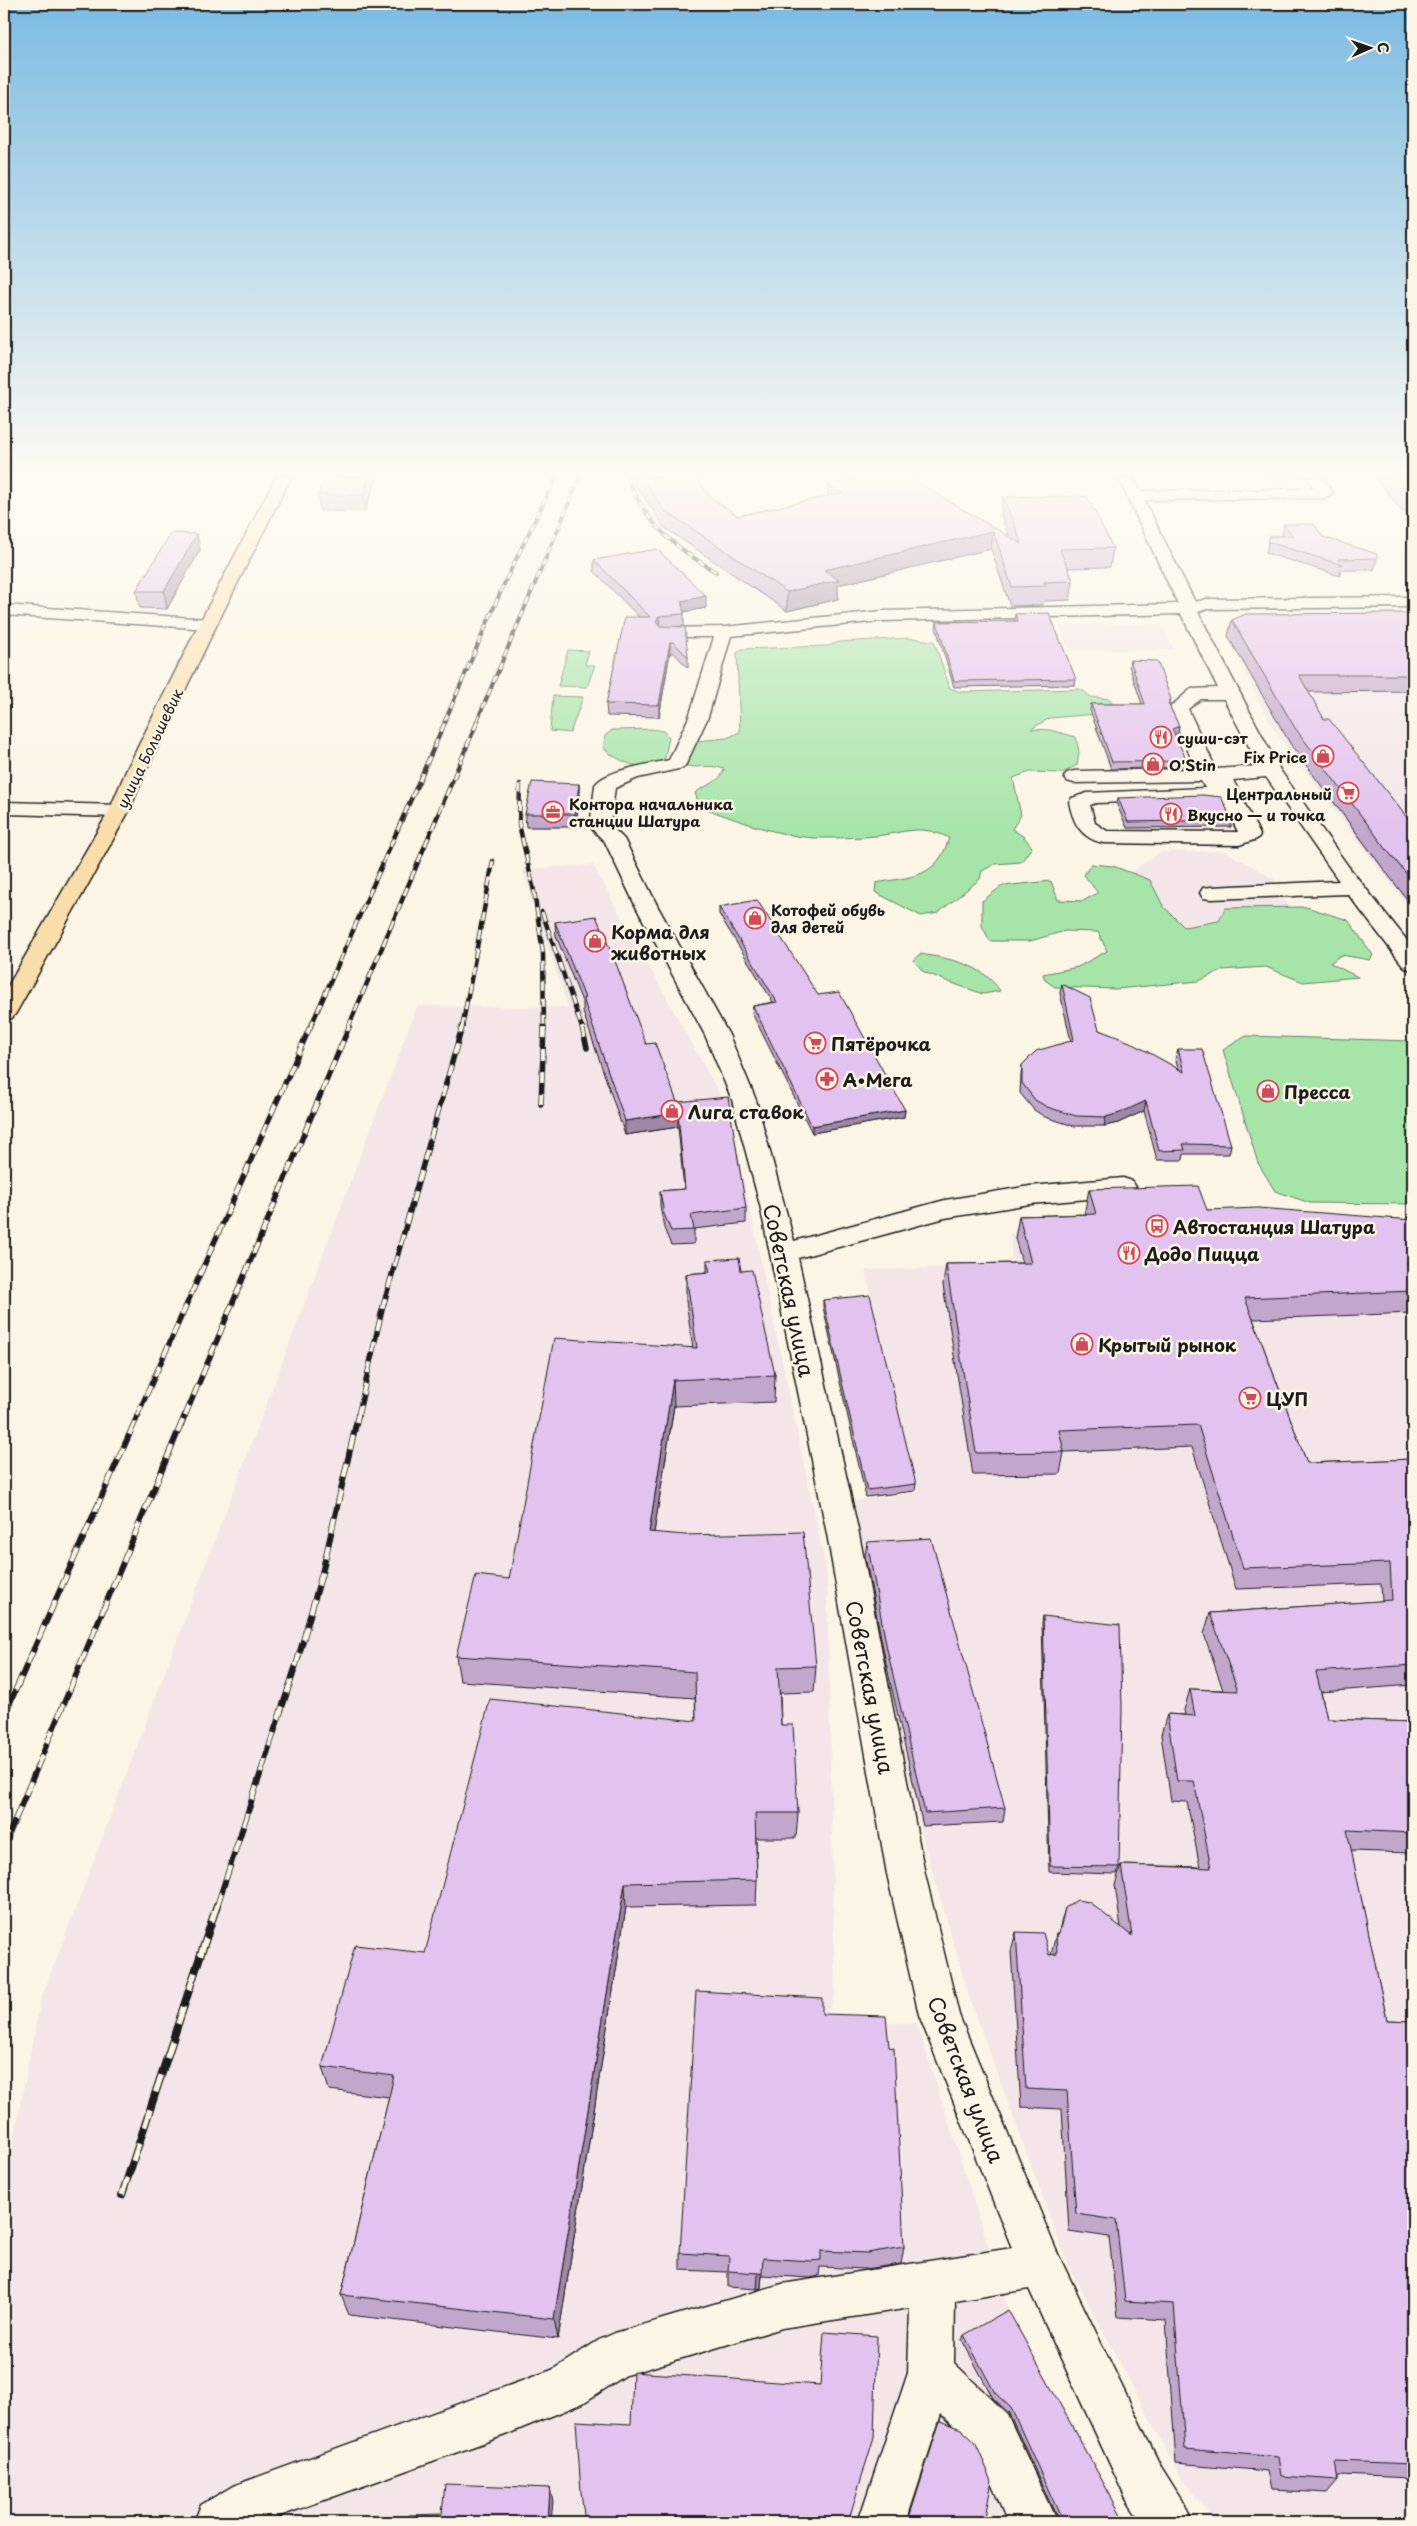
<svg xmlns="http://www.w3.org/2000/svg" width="1417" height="2526" font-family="'Playpen Sans',sans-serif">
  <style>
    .built { fill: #f4e6e8 }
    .green { fill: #a7e4aa; stroke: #628063 }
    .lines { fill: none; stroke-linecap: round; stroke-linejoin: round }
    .minor-casing { stroke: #1c1c1c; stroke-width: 3 }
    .major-casing { stroke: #1c1c1c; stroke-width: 3 }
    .minor { fill: #fcf5e5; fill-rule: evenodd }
    .major { fill: #f9deab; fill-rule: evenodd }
    .rail-far4-casing { stroke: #1c1c1c; stroke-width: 4 }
    .rail-far3-casing { stroke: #1c1c1c; stroke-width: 4.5 }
    .rail-far2-casing { stroke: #1c1c1c; stroke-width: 5.5 }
    .rail-far1-casing { stroke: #1c1c1c; stroke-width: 6 }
    .rail-casing { stroke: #1c1c1c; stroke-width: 8 }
    .rail-far4 { stroke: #fcf5e5; stroke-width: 2.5; stroke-dasharray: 7; stroke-linecap: butt }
    .rail-far3 { stroke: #fcf5e5; stroke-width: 3; stroke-dasharray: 9; stroke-linecap: butt }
    .rail-far2 { stroke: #fcf5e5; stroke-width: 4; stroke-dasharray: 11; stroke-linecap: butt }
    .rail-far1 { stroke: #fcf5e5; stroke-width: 4.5; stroke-dasharray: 14; stroke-linecap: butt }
    .rail { stroke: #fcf5e5; stroke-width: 5.5; stroke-dasharray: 18; stroke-linecap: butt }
    .wall { fill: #c2a7cd; stroke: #1c1c1c }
    .shaded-wall { fill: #9e88a7; stroke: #1c1c1c }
    .building { fill: #e2c2ee; stroke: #1c1c1c }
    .labels { text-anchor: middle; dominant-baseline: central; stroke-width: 5; stroke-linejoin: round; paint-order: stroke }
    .far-poi-label { font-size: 15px; font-weight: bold; fill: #1c1c1c; stroke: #fcf5e5; text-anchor: start }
    .far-street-label { font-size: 15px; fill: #1c1c1c; stroke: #fcf5e5 }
    .poi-label { font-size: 18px; font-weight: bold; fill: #1c1c1c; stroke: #fcf5e5; text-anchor: start }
    .near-street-label { font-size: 21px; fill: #1c1c1c; stroke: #fcf5e5 }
  </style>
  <rect width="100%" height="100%" fill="#fcf5e5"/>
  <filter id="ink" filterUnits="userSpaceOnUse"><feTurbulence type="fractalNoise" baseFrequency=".02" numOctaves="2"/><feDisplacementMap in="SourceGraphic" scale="10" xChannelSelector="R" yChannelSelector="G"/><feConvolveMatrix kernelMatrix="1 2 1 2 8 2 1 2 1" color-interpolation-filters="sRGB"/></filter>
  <g filter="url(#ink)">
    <g class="built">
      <polygon points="1161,624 1174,650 1069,651 1059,625"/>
      <polygon points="1413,627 1413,913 1271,726 1227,636 1241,628"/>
      <polygon points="1225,851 1274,879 1302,930 1198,964 1118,881 1160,852"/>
      <polygon points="593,865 729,1111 827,1572 835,1994 824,2024 917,2023 1010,2314 1128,2522 4,2522 4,2189 40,2002 417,1006 568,1007 522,869"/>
      <polygon points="1251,1226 1413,1236 1413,2522 1215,2522 1181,2478 1067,2263 970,2000 921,1833 847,1502 918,1492 865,1270 1012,1266 1010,1234"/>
    </g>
    <g class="green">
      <path d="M910,638L934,641L950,688L960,692L1081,689L1091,697L1110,699L1115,708L1096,714L1050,718L1031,729L1050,730L1076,737L1079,752L1077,765L1063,773L1030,772L1013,778L1021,815L1012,829L1024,837L1032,847L1021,862L995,864L982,871L980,879L938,913L921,916L875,892L876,883C912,876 937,879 949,838C919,823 905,833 875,836C859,838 830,838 814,838C773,835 738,820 700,807L695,793C706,784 721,783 724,769C707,763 700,770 682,765L697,741L727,738L740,732L737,653L742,649L828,646L839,642Z"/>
      <polygon points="568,650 589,651 585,665 595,665 587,687 558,686"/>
      <polygon points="553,696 583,697 570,733 550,731"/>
      <path d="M652,729L663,731L669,737L664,762C645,775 618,761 603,748L605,736L612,730Z"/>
      <polygon points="1091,864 1113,866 1150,880 1163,906 1184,927 1219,921 1225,908 1306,907 1348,920 1373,955 1370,960 1341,955 1330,963 1358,977 1303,982 1266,967 1222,970 1199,981 1116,989 1055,987 1045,980 1043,974 1078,967 1107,951 1098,932 1065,931 1030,941 990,941 982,926 982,901 1002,886 1051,881 1058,900 1083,901 1098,893 1084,875"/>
      <path d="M920,954C950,959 982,963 1000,991L983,994L949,982L924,972L913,960Z"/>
      <polygon points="1246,1036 1413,1041 1413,1204 1310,1203 1275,1191 1258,1163 1223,1050"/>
    </g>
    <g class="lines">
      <g class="minor-casing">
        <g id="minor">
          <path d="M1118,477H1133L1140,491L1314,489L1307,477H1322L1333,493L1325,498L1144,500L1195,602L1207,599L1413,597V607L1207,609L1198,612L1280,770L1348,866L1413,948V970L1405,968L1348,894L1211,899L1203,898L1200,893L1203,888L1211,887L1339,881L1266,777L1233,780L1260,835L1257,839L1239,845L1103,843C1081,838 1073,823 1069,802L1072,798L1087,793L1205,788L1201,781L1074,783L1067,781L1064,777L1067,773L1074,771L1196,769L1169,708L1191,689L1218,688L1181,614L882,621L731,636L708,717L686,764L683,768L638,778L615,788L610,825L624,839L658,907L729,1035L756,1100L794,1241L945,1200L1030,1186L1123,1178L1132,1181L1136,1187L1132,1193L1123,1196L1030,1204L945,1218L798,1258L859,1534L925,1874L959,2015L1056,2250L1160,2465L1185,2505L1192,2522H1141L1126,2499L1029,2289L955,2301L954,2363L1007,2414L1054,2516L1051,2522H1008L975,2446L941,2414L906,2522H858L908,2373L910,2308L782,2328L626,2375L583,2403L505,2435L263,2522H194L201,2505L233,2486L552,2370L599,2340L615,2333L782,2284L1012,2248L919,2015L887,1874L827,1534L760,1205L732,1100L705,1035L636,907L605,842L590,827L595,785C605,770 651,764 669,760L689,717L714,637H667L661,636L658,632L661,628L724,627L882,611L1178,604ZM1201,699H1224L1259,766L1216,769L1188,709ZM1222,799L1238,832L1107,831L1095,823L1090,805L1096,803Z"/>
          <polygon points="4,605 208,619 214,620 217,624 214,628 208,629 4,615"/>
          <polygon points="4,802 119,805 126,807 129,811 126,815 119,817 4,814"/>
        </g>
      </g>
      <g class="major-casing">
        <polygon id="major" points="276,477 291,477 217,624 146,771 129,811 16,1013 12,1018 4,1020 4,993 109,811 126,771 199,624"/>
      </g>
      <use href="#minor" class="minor"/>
      <use href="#major" class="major"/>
      <g class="rail-far4-casing">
        <g id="rail-far4">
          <path d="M627,477C647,525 673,546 716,572"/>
          <polyline points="445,721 504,584 556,477"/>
          <polyline points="477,721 580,477"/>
        </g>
      </g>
      <g class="rail-far3-casing">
        <g id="rail-far3">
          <polyline points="520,784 519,824 534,891 543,953 544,1028"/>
          <polyline points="542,912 582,1028"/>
          <polyline points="310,1028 446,720"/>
          <polyline points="348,1028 478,720"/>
          <polyline points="462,1028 493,861"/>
        </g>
      </g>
      <g class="rail-far2-casing">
        <g id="rail-far2">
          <polyline points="582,1027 587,1048"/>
          <polyline points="541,1104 544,1027"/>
          <polyline points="137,1416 310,1027"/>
          <polyline points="185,1416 349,1027"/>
          <polyline points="358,1416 382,1310 462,1027"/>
        </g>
      </g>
      <g class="rail-far1-casing">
        <g id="rail-far1">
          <polyline points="4,1716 138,1415"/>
          <polyline points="4,1846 185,1415"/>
          <polyline points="217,1906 297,1662 322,1573 358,1415"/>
        </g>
      </g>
      <g class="rail-casing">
        <polyline id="rail" points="122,2195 217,1905"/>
      </g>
      <use href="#rail-far4" class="rail-far4"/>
      <use href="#rail-far3" class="rail-far3"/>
      <use href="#rail-far2" class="rail-far2"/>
      <use href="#rail-far1" class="rail-far1"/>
      <use href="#rail" class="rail"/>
    </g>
    <g class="wall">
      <polygon points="325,477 377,477 365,511 320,511 318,495"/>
      <polygon points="634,477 695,477 711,498 738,516 828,496 828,485 862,477 1009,536 1001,516 1003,497 1113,548 1110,567 1068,568 1073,581 1070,600 1044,601 1043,605 1010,606 991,549 838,585 838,599 787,611 665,528 634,483"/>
      <polygon points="1262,477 1302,477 1263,478"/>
      <polygon points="1376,477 1413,477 1413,512 1402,512"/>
      <polygon points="1284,524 1323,537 1377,558 1374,570 1341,570 1340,576 1266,553 1269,536 1283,536 1282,535"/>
      <polygon points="200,550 167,609 140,608 136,591"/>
      <polygon points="594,560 706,608 684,612 684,626 665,627 688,657 688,668 674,653 670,653 659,717 607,716 606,704 639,617 594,571"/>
      <polygon points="1413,613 1413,691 1308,692 1324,719 1413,825 1413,907 1382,867 1291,745 1228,636 1232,620"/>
      <polygon points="1015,614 1076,679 1075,685 954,687 936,628 937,622 1015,621"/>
      <polygon points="1130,660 1171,699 1169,705 1179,726 1178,733 1174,734 1187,761 1185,767 1111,769 1090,710 1091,704 1142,704 1129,666"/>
      <polygon points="579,784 579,797 576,827 526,827 525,814"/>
      <polygon points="1118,798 1232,820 1231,827 1127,828 1117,805"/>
      <polygon points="719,907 905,1110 904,1117 812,1133 752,1013 753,1006 773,1002 719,914"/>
      <polygon points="555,922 646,1044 677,1102 746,1208 746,1223 694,1229 694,1244 671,1245 664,1228 660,1205 660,1191 684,1189 678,1127 625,1135 583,1012 583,1004 556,936"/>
      <polygon points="1062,984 1099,1030 1179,1069 1175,1059 1178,1049 1231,1145 1229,1154 1184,1154 1183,1160 1157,1160 1144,1111 1118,1123 1104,1126 1074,1126 1045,1117 1034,1110 1020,1093 1021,1075 1022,1065 1071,1041 1060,993"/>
      <polygon points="1089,1189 1207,1210 1413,1220 1413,1313 1253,1319 1307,1463 1413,1459 1413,1685 1321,1692 1327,1719 1413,1722 1413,1853 1351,1851 1387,2020 1413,2021 1413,2478 1338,2475 1338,2480 1327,2493 1271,2490 1267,2471 1176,2463 1166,2320 1118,2317 1109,2237 1069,2231 1062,2109 1021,2107 1011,1951 1016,1932 1049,1955 1051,1955 1056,1934 1058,1934 1065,1908 1121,1928 1115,1885 1121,1865 1200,1867 1187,1802 1171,1801 1161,1735 1167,1714 1185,1715 1184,1710 1190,1689 1223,1690 1204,1634 1210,1613 1382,1601 1381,1584 1236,1589 1192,1447 1064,1452 1060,1474 973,1475 943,1285 946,1264 1022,1263 1015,1238 1019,1216 1086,1214 1085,1210"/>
      <polygon points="707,1260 741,1271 775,1375 774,1402 674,1406 654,1532 816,1666 814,1692 780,1693 781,1725 798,1813 796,1838 756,1838 757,1880 756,1905 626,1907 558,2339 349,2315 341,2295 389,2097 329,2090 322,2067 425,1953 696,1721 695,1698 460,1681 456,1656 509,1579 693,1348 686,1301 686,1274 707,1272"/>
      <polygon points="823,1300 916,1484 915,1491 866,1497 823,1307"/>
      <polygon points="867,1542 1005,1808 1003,1822 923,1826 886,1663 865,1556"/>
      <polygon points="1043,1616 1119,1867 1117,1874 1049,1872 1042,1623"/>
      <polygon points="822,2014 904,2247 901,2264 865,2269 820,2267 819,2276 810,2278 762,2275 761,2288 757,2289 728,2287 728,2272 680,2270 680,2253"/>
      <polygon points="964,2335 1125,2522 1059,2522 1009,2413 993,2398 962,2340"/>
    </g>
    <g class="shaded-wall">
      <polygon points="369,477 377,477 365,511 363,495"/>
      <polygon points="993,531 991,549 838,585 838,599 787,611 787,592 824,570"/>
      <polygon points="197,534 200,550 167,609 164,591"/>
      <polygon points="706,596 706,608 682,612 682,601"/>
      <polygon points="659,616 660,627 656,621"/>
      <polygon points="670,642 670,653 659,717 659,705"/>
      <polygon points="1179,726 1178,733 1171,736 1172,729"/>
      <polygon points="579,784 579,797 576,827 575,814"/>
      <polygon points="1146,1101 1144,1111 1118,1123 1104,1126 1106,1117"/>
      <polygon points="905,1110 904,1117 812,1133 812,1126"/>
      <polygon points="678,1113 678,1127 625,1135 625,1121"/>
      <polygon points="673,1380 674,1406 650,1558 649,1532"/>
      <polygon points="625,1883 626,1907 558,2339 554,2319"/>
      <polygon points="762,2272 761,2288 757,2289 758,2273"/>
      <polygon points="550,2488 553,2501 551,2522 548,2522"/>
    </g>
    <g class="building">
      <polygon points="325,477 369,477 363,495 318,495"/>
      <polygon points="642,477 695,477 711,498 738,516 842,493 828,485 862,477 908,477 1022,544 1003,497 1087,496 1113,548 1060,549 1073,581 1044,582 1046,586 1012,587 993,531 824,570 839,580 787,592 664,510"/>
      <polygon points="1395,477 1413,477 1413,493 1407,493"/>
      <polygon points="1284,524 1314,524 1323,537 1377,554 1377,558 1338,559 1342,565 1268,542 1269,536 1293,536"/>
      <polygon points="171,533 197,534 164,591 136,591"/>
      <polygon points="657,549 706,596 682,601 684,614 659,616 656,621 660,626 685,627 688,657 673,642 670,642 659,705 606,704 625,617 650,617 594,560"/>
      <polygon points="1049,613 1076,679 954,681 937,622 1018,621 1015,614"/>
      <polygon points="1413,613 1413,675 1299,675 1324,719 1329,719 1413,825 1413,882 1387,850 1295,728 1232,620 1246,614"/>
      <polygon points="1130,660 1157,661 1171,699 1168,703 1179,726 1172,729 1187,761 1112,762 1091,704 1145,704"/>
      <polygon points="532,782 579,784 575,814 525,814"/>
      <polygon points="1203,795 1221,797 1232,820 1128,822 1118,798"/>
      <polygon points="757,900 818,995 839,992 905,1110 812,1126 753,1006 777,1002 719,907"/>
      <polygon points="596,916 617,966 646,1044 655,1043 677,1102 728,1097 746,1208 691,1215 694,1230 671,1231 664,1214 660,1191 685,1189 678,1113 625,1121 583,998 585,998 555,922"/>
      <polygon points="1062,984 1090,998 1099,1030 1130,1042 1184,1072 1178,1049 1202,1049 1231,1145 1183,1144 1185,1150 1159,1151 1146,1101 1120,1113 1106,1117 1076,1116 1047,1107 1035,1100 1022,1083 1022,1065 1036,1051 1074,1040"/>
      <polygon points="1198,1186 1207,1210 1258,1208 1413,1220 1413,1291 1245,1298 1307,1463 1413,1459 1413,1665 1316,1672 1327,1719 1413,1722 1413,1833 1347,1830 1387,2020 1413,2021 1413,2464 1335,2461 1338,2480 1281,2476 1278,2457 1185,2449 1174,2304 1125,2301 1116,2220 1076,2214 1067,2091 1026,2089 1016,1932 1043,1933 1049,1955 1057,1954 1056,1934 1059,1934 1065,1908 1077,1900 1089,1902 1132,1936 1121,1865 1211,1868 1194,1781 1177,1781 1167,1714 1195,1716 1190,1689 1238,1691 1210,1613 1392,1600 1390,1563 1243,1568 1198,1425 1059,1430 1064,1452 976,1453 946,1264 1031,1263 1019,1216 1096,1214 1089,1189"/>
      <polygon points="739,1258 741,1271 752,1270 775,1375 673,1380 649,1532 685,1535 803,1532 816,1666 778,1667 781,1725 793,1725 798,1813 755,1813 757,1880 625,1883 554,2319 341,2295 394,2076 322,2067 355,1945 425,1953 490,1699 696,1721 695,1672 456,1656 476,1575 509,1579 554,1338 697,1348 686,1274 710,1272 707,1260"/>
      <polygon points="870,1295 916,1484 867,1490 823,1300"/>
      <polygon points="931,1538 1005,1808 925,1813 887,1649 867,1542"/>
      <polygon points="1043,1616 1120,1625 1122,1707 1119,1867 1050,1866"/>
      <polygon points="696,1991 822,1998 822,2014 886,2016 889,2047 894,2048 904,2247 867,2253 821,2251 821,2260 811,2261 763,2258 762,2272 758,2273 728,2271 729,2256 680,2253"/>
      <polygon points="1008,2310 1125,2522 1064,2522 1058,2511 1011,2408 995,2393 964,2335"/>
      <polygon points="824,2332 877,2336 874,2437 848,2522 585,2522 581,2492 576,2421 631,2424 633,2372 820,2385"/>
      <polygon points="940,2421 961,2429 975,2442 992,2481 984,2522 901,2522 902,2519 909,2518"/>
      <polygon points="445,2484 550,2488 548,2522 408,2522 409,2515 442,2514"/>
    </g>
  </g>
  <linearGradient id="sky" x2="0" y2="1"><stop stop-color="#7cbbe2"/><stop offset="0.57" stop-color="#fefaf3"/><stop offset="1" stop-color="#fefaf3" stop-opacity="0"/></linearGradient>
  <rect width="1417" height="831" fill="url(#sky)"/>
  <defs>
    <g id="restaurant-ring" transform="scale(1.125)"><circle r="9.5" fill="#fcf5e5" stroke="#d1495b" stroke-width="1.5"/><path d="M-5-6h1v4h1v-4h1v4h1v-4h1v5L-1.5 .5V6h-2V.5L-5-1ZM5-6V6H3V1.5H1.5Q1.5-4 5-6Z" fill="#d1495b"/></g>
    <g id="shop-ring" transform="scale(1.125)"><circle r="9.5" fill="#fcf5e5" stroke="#d1495b" stroke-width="1.5"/><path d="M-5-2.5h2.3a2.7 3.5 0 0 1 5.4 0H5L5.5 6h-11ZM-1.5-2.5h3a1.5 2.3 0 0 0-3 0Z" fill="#d1495b"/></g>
    <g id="supermarket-ring" transform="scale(1.125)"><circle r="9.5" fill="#fcf5e5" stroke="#d1495b" stroke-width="1.5"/><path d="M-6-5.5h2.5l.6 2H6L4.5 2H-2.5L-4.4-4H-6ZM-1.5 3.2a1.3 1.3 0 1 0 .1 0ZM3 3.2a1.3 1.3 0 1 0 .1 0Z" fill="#d1495b"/></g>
    <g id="office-ring" transform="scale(1.125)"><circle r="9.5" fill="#fcf5e5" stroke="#d1495b" stroke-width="1.5"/><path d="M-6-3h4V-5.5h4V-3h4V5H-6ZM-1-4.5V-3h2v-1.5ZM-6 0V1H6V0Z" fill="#d1495b"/></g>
    <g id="pharmacy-ring" transform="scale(1.125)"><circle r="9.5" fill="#fcf5e5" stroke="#d1495b" stroke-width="1.5"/><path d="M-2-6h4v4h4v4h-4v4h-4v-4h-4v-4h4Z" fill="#d1495b"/></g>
    <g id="bus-ring" transform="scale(1.125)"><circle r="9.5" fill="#fcf5e5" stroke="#d1495b" stroke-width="1.5"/><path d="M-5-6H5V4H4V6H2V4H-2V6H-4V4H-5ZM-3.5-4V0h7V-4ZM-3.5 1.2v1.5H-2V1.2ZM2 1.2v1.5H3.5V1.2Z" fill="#d1495b"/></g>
  </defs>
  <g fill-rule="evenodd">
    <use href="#restaurant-ring" x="1161" y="737"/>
    <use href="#shop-ring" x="1323" y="756"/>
    <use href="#shop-ring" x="1153" y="764"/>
    <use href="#supermarket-ring" x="1348" y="793"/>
    <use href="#office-ring" x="553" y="812"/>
    <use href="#restaurant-ring" x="1171" y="814"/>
    <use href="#shop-ring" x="755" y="918"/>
    <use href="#shop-ring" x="595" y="941"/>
    <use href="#supermarket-ring" x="815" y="1043"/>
    <use href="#pharmacy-ring" x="827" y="1079"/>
    <use href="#shop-ring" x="1268" y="1091"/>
    <use href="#shop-ring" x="672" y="1111"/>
    <use href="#bus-ring" x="1157" y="1226"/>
    <use href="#restaurant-ring" x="1129" y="1253"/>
    <use href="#shop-ring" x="1082" y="1344"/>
    <use href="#supermarket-ring" x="1250" y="1398"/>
  </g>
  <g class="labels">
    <g class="far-poi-label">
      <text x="1177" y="737">суши-сэт</text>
      <text x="1307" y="756" text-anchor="end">Fix Price</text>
      <text x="1169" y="764">O'Stin</text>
      <text x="1332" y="793" text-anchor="end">Центральный</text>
      <text x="569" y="803">Контора начальника<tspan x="569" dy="17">станции Шатура</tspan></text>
      <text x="1187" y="814">Вкусно — и точка</text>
      <text x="771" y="909">Котофей обувь<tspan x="771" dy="17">для детей</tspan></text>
    </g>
    <g class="far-street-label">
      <text transform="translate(149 748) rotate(-64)">улица Большевик</text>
    </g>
    <g class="poi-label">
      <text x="611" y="931">Корма для<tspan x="611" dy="21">животных</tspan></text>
      <text x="831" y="1043">Пятёрочка</text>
      <text x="843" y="1079">А•Мега</text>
      <text x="1284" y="1091">Пресса</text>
      <text x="688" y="1111">Лига ставок</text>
      <text x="1173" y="1226">Автостанция Шатура</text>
      <text x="1145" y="1253">Додо Пицца</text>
      <text x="1098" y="1344">Крытый рынок</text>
      <text x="1266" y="1398">ЦУП</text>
    </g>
    <g class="near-street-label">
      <text transform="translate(790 1290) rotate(78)">Советская улица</text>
      <text transform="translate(871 1687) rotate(79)">Советская улица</text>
      <text transform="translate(967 2079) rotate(69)">Советская улица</text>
    </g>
  </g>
  <rect width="1417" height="2526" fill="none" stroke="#fcf5e5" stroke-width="20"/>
  <rect x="10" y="10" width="1397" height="2506" fill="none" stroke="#1c1c1c" stroke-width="2" filter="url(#ink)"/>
  <g transform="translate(1370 48) rotate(88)" stroke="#fcf5e5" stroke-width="4" paint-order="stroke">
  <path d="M0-4L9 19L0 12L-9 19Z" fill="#1c1c1c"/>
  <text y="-8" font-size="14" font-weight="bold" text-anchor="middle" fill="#1c1c1c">С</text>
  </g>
</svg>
